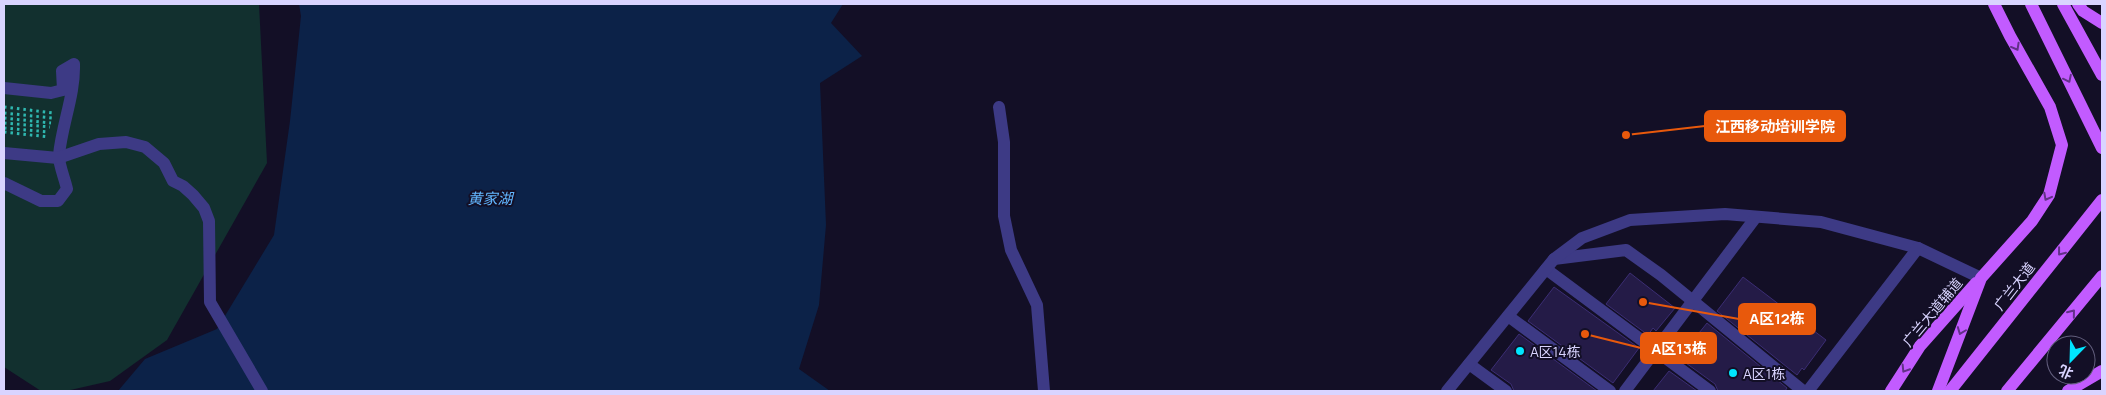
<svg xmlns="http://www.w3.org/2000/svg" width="2106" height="395" font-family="Manrope,'Noto Sans SC',sans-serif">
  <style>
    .green { fill: #12302f }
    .water { fill: #0c2248 }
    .building { fill: #241b47; stroke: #3b2d73 }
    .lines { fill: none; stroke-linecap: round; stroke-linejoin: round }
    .path { stroke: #2fb8b0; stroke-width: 3; stroke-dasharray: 2.5 4; stroke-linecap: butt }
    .minor { stroke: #3d3a85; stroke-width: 12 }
    .major { stroke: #c25bff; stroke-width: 12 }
    .oneway { stroke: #623188 }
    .poi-dot { fill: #00e5ff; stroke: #130f26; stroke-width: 2 }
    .labels { text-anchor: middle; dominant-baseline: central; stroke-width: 4; stroke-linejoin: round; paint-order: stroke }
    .street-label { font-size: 14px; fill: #d9d4ff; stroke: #130f26 }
    .poi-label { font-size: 14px; fill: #d9d4ff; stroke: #130f26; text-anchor: start }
    .water-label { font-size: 15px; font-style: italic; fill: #62b6ff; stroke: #130f26 }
    .leader { fill: none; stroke: #e8590c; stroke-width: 2 }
    .callout-dot { fill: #e8590c; stroke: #130f26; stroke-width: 2 }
    .callout { fill: #e8590c; stroke: #e8590c; stroke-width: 2 }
    .callout-label { font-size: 15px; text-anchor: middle; font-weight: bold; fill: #fff }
  </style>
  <rect width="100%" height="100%" fill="#130f26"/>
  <polygon class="green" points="4,4 259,4 267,163 167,340 110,381 66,391 41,391 4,367"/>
  <polygon class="water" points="299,4 843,4 831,23 862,56 820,83 826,225 819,305 799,369 830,391 118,391 145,359 217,329 274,235 290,121 301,16"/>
  <g class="building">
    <polygon points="1630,273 1675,308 1656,331 1653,328 1648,335 1606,304"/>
    <polygon points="1743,277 1826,340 1804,370 1802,368 1797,375 1717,311"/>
    <polygon points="1554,287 1639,348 1613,383 1528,321"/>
    <polygon points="1707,323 1787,388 1785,391 1718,391 1715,384 1679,358"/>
    <polygon points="1519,334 1597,391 1514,391 1511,384 1491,370"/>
    <polygon points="1669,371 1697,391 1653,391"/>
  </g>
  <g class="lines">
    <g class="path">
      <polyline points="4,107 54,113"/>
      <polyline points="4,113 52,118"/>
      <polyline points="4,118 51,123"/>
      <polyline points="4,123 50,127"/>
      <polyline points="4,128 49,132"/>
      <polyline points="4,132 49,137"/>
    </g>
    <g class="minor">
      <path d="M4,88L51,93L63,90L62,71L74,64C75,95 62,124 59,155C58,163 65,179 67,189L58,201H41L4,183"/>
      <polyline points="999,107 1004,142 1004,216 1011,250 1037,305 1044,391"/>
      <polyline points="4,153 58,158 99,144 126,142 145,147 164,163 173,181 183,186 193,195 204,208 209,221 210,302 262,391"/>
      <polyline points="1554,259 1626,250 1661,275 1803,391"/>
      <polyline points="1546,269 1710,391"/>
      <polyline points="1508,316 1610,391"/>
      <polyline points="1469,364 1506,391"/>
      <polyline points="1447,391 1554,259 1582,238 1630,220 1725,214 1821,222 1918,248 1981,278"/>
      <polyline points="1625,391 1756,217"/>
      <polyline points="1808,391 1918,248"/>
    </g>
    <g class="major">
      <polyline points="2031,4 2102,148"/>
      <polyline points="2063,4 2102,75"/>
      <polyline points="2078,4 2083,11 2102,23"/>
      <polyline points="1891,391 1920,346 1976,283"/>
      <polyline points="1938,391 1981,278 2032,221 2049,195 2062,145 2050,107 2010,36 1994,4"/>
      <polyline points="1950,391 2102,200"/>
      <polyline points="2007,391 2102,276"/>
      <polyline points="2068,391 2102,371"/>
    </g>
  </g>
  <defs><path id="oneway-chevron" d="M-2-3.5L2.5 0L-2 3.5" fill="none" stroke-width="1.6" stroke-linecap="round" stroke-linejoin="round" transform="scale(1.25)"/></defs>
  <g class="oneway">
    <use href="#oneway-chevron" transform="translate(2016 47) rotate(61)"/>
    <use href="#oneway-chevron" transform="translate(2068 79) rotate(64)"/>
    <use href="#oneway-chevron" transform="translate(2047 197) rotate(118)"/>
    <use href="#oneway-chevron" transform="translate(2061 252) rotate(128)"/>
    <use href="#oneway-chevron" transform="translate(2072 313) rotate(-51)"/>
    <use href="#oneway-chevron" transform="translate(1961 331) rotate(111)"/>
    <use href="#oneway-chevron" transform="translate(1905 369) rotate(122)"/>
  </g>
  <g class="poi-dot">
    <circle cx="1520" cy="351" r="5"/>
    <circle cx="1733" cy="373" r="5"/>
  </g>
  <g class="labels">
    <g class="street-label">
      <text transform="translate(2014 286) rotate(-52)">广兰大道</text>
      <text transform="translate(1932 312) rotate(-50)">广兰大道辅道</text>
    </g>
    <g class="poi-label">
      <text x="1530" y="351">A区14栋</text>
      <text x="1743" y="373">A区1栋</text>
    </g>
    <g class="water-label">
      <text x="490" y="198">黄家湖</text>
    </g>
  </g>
  <path class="leader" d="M1626 135L1705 126M1643 302L1739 319M1585 334L1641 348"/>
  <g class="callout-dot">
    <circle cx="1626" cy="135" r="5"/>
    <circle cx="1643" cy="302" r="5"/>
    <circle cx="1585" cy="334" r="5"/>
  </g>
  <g class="callout">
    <rect x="1705" y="111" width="140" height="30" rx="5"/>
    <rect x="1739" y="304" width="76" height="30" rx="5"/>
    <rect x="1641" y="333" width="75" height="30" rx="5"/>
  </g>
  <g class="callout-label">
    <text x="1775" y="132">江西移动培训学院</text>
    <text x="1777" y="324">A区12栋</text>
    <text x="1679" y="354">A区13栋</text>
  </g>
  <rect width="2106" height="395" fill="none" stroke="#d9d4ff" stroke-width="10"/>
  <g transform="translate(2071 360) rotate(203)"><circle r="24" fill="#130f26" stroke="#625e7d"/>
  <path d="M0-4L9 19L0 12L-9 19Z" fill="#00e5ff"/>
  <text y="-8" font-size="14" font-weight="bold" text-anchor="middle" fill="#d9d4ff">北</text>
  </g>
</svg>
